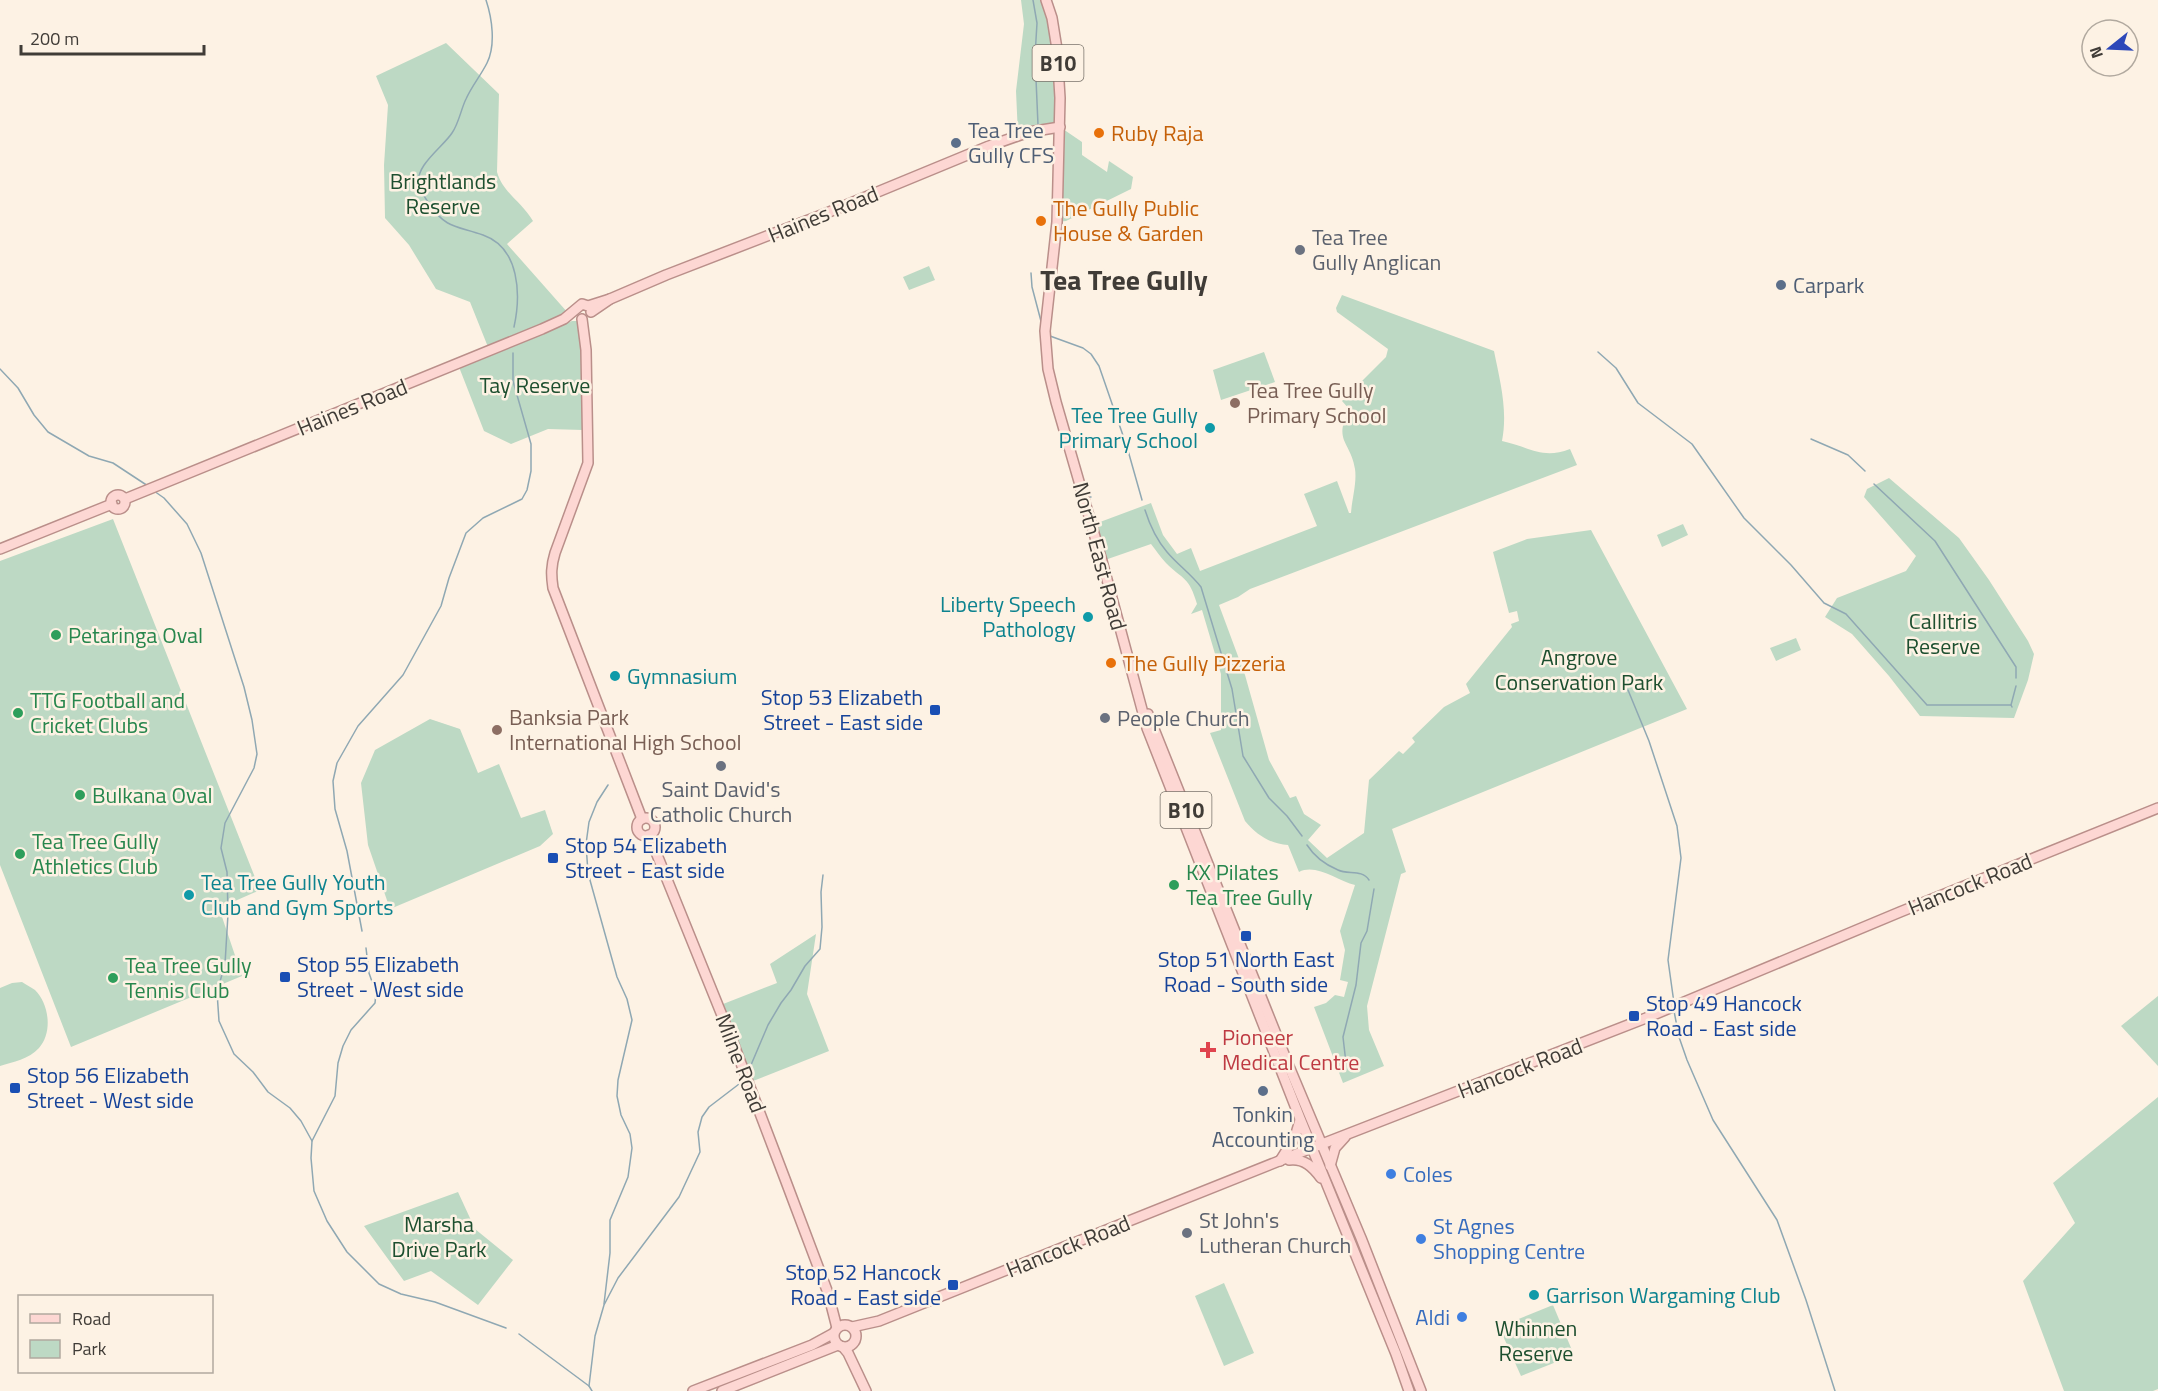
<svg xmlns="http://www.w3.org/2000/svg" width="2158" height="1391" font-family="'Titillium Web',sans-serif">
  <style>
    .green { fill: #bdd9c4 }
    .lines { fill: none; stroke-linecap: round; stroke-linejoin: round }
    .stream { stroke: #8fa8b3; stroke-width: 1.5 }
    .major-casing { stroke: #ba8f8a; stroke-width: 12 }
    .major { stroke: #fdd7d3; stroke-width: 9 }
    .food-dot { fill: #e8710a; stroke: #fdf2e4; stroke-width: 2 }
    .service-dot { fill: #5c6f8a; stroke: #fdf2e4; stroke-width: 2 }
    .worship-dot { fill: #6b7280; stroke: #fdf2e4; stroke-width: 2 }
    .education-dot { fill: #8d6e63; stroke: #fdf2e4; stroke-width: 2 }
    .culture-dot { fill: #0f9aa8; stroke: #fdf2e4; stroke-width: 2 }
    .leisure-dot { fill: #2e9e5b; stroke: #fdf2e4; stroke-width: 2 }
    .transit-dot { fill: #1a4fb4; stroke: #fdf2e4; stroke-width: 2 }
    .health-dot { fill: #e0444e; stroke: #fdf2e4; stroke-width: 2 }
    .shop-dot { fill: #3f7fe0; stroke: #fdf2e4; stroke-width: 2 }
    .labels { text-anchor: middle; dominant-baseline: central; stroke-width: 5; stroke-linejoin: round; paint-order: stroke }
    .shield { fill: #fdf2e4; stroke: #79736b; stroke-width: 1.5 }
    .shield-label { font-size: 21px; font-weight: bold; fill: #403c37 }
    .service-label { font-size: 22px; fill: #4e5e75; stroke: #fdf2e4; text-anchor: start }
    .food-label { font-size: 22px; fill: #c56008; stroke: #fdf2e4; text-anchor: start }
    .park-label { font-size: 22px; fill: #1d4f2f; stroke: #fdf2e4 }
    .street-label { font-size: 22px; fill: #403c37; stroke: #fdf2e4 }
    .worship-label { font-size: 22px; fill: #5b616d; stroke: #fdf2e4; text-anchor: start }
    .education-label { font-size: 22px; fill: #785e54; stroke: #fdf2e4; text-anchor: start }
    .culture-label { font-size: 22px; fill: #0d838f; stroke: #fdf2e4; text-anchor: start }
    .leisure-label { font-size: 22px; fill: #27864d; stroke: #fdf2e4; text-anchor: start }
    .transit-label { font-size: 22px; fill: #164399; stroke: #fdf2e4; text-anchor: start }
    .health-label { font-size: 22px; fill: #be3a42; stroke: #fdf2e4; text-anchor: start }
    .shop-label { font-size: 22px; fill: #366cbe; stroke: #fdf2e4; text-anchor: start }
    .district-label { font-size: 28px; font-weight: bold; fill: #403c37; stroke: #fdf2e4 }
  </style>
  <rect width="100%" height="100%" fill="#fdf2e4"/>
  <g class="green">
    <polygon points="1021,0 1046,0 1052,18 1060,127 1082,142 1082,155 1107,172 1109,161 1133,177 1131,189 1066,221 1057,222 1060,128 1018,135 1016,91 1024,24"/>
    <path d="M446,43L499,94L497,172C503,193 522,202 533,221L507,244L568,313L488,347L470,302L436,289L409,245L385,218L384,165L388,105L376,76Z"/>
    <polygon points="929,266 935,280 909,290 903,277"/>
    <path d="M1342,295L1494,351C1500,381 1508,410 1502,441C1530,447 1542,460 1570,449L1577,465L1250,589L1238,597L1219,605L1245,675L1269,760L1290,798L1296,796L1304,814L1321,825L1308,840L1327,858L1364,833L1369,780L1399,751L1403,754L1415,742L1412,738L1444,707L1470,693L1466,684L1512,627L1511,624L1519,621L1517,611L1509,613L1493,552L1527,539L1591,530L1687,709L1392,829L1406,872L1401,874L1367,1006L1369,1030L1384,1066L1343,1083L1314,1007L1326,1003L1335,995L1344,997L1348,982L1340,980L1345,950L1340,931L1355,885C1338,881 1316,863 1299,872L1288,845C1270,844 1257,835 1245,821L1210,733L1221,730V674L1202,610L1191,614L1197,604C1189,576 1183,580 1166,563C1160,557 1156,550 1151,544L1102,561L1092,525L1151,503L1163,535L1177,554L1191,548L1200,571L1317,526L1304,494L1337,481L1349,513H1351C1352,499 1357,482 1355,469C1351,442 1332,440 1350,410L1342,401L1386,357L1388,349L1337,312L1336,308Z"/>
    <polygon points="572,321 577,321 582,328 583,430 548,429 511,444 484,431 459,367"/>
    <polygon points="1264,352 1275,382 1221,400 1213,370"/>
    <polygon points="1889,478 1959,538 1989,580 2028,641 2034,654 2028,680 2014,718 1920,716 1889,676 1852,634 1825,617 1837,598 1906,571 1916,556 1864,497 1867,489"/>
    <polygon points="113,519 260,890 219,908 242,976 71,1047 0,865 0,561"/>
    <polygon points="1683,524 1688,535 1662,547 1657,535"/>
    <polygon points="1796,638 1801,650 1776,661 1770,648"/>
    <polygon points="430,719 460,729 478,773 499,764 521,818 545,810 553,834 540,846 390,909 368,845 361,783 375,750"/>
    <polygon points="816,934 807,994 829,1051 748,1083 718,1006 777,983 770,964"/>
    <path d="M22,982C26,985 31,987 35,990C49,1004 53,1032 39,1048C29,1059 13,1062 0,1066V988L12,983Z"/>
    <polygon points="2158,996 2158,1066 2121,1026"/>
    <polygon points="2158,1097 2158,1389 2153,1391 2064,1391 2023,1281 2075,1223 2053,1183"/>
    <polygon points="458,1192 475,1229 513,1260 478,1305 431,1271 404,1281 364,1226"/>
    <polygon points="1224,1283 1254,1353 1224,1366 1195,1296"/>
    <polygon points="1553,1305 1574,1355 1521,1376 1499,1327"/>
  </g>
  <g class="lines">
    <g class="stream">
      <path d="M486,0C492,18 496,45 487,63C481,75 472,86 466,99C461,109 459,123 452,133C443,147 414,166 419,185C420,191 426,199 430,205C446,229 458,226 483,235C520,248 521,295 514,327"/>
      <polyline points="1033,0 1037,23 1035,56 1038,125"/>
      <polyline points="1031,273 1032,287 1042,325"/>
      <polyline points="1050,336 1083,348 1091,354 1099,366 1127,447 1142,500"/>
      <polyline points="1598,352 1616,368 1638,403 1692,444 1744,518 1791,565 1824,603 1846,614 1927,705 2011,705 2012,707"/>
      <polyline points="0,369 18,388 34,415 48,432 89,456 113,463 148,486"/>
      <polyline points="1811,439 1848,455 1865,471"/>
      <polyline points="1874,484 1935,541 2016,667 2016,678"/>
      <polyline points="154,491 164,498 187,524 201,553 244,687 252,720 257,754 254,768 225,823 221,848 227,872 228,914 225,964 217,992 219,1021 234,1054 253,1072 268,1092 290,1108 301,1121 312,1141"/>
      <polyline points="1090,497 1091,497"/>
      <polyline points="1078,501 1079,500"/>
      <path d="M1145,510C1150,526 1156,539 1167,552C1178,565 1191,574 1201,587L1232,689L1243,756L1269,798L1287,816L1302,836"/>
      <polyline points="1628,690 1649,741 1677,826 1681,858 1668,960 1674,1003"/>
      <polyline points="2011,705 2016,686"/>
      <path d="M1307,845C1314,856 1326,865 1338,870C1348,875 1362,869 1369,880"/>
      <polyline points="362,931 347,851 335,809 333,781 337,763 358,726 403,675 441,606 449,578 466,533 483,518 522,499 527,490 531,471 531,444 513,381 513,353"/>
      <polyline points="366,948 369,973 376,993 375,1003 351,1030 343,1046 338,1063 335,1096 312,1141 311,1158 314,1191 327,1221 347,1252 379,1284 401,1294 435,1302 506,1328"/>
      <polyline points="1674,1011 1679,1037 1687,1060 1713,1120 1777,1220 1806,1300 1835,1391"/>
      <polyline points="1346,1063 1343,1037 1356,985 1361,943 1367,931 1374,889"/>
      <polyline points="748,1072 768,1025 781,1003 791,990 805,966 820,949 822,927 821,892 823,875"/>
      <polyline points="604,1304 610,1253 610,1220 628,1177 632,1148 630,1134 621,1115 617,1096 618,1080 632,1020 627,999 617,977 588,873 586,844 589,822 597,802 608,785"/>
      <polyline points="519,1334 589,1386 592,1391"/>
      <polyline points="589,1386 595,1336 604,1305 618,1278 679,1197 700,1152 698,1132 702,1117 709,1107 743,1081"/>
    </g>
    <g class="major-casing">
      <g id="major">
        <polyline points="1046,0 1052,18 1057,49 1060,98 1057,222 1045,331 1048,369 1056,402 1102,561 1147,728 1299,1116 1396,1354 1409,1391"/>
        <polyline points="591,312 610,299 666,275 829,212 989,146 1029,132 1060,127"/>
        <path d="M582,319L586,350L588,463L555,553C551,566 551,575 553,588L642,819"/>
        <circle cx="118" cy="502" r="7"/>
        <polyline points="125,499 542,329 564,319 582,304 588,306 610,299"/>
        <polyline points="0,549 112,504"/>
        <polyline points="1148,714 1288,1064 1361,1238 1421,1391"/>
        <circle cx="646" cy="827" r="9"/>
        <polyline points="649,835 734,1045 785,1179 828,1293 837,1328"/>
        <path d="M1289,1160C1304,1158 1313,1167 1321,1178"/>
        <polyline points="1280,1161 1295,1137 1300,1120"/>
        <polyline points="1330,1166 1335,1148 1345,1137"/>
        <circle cx="845" cy="1336" r="11"/>
        <polyline points="852,1327 879,1321 1304,1151 1646,1018 1900,912 2158,808"/>
        <polyline points="843,1347 848,1353 866,1391"/>
        <polyline points="693,1391 812,1345 834,1333"/>
        <polyline points="722,1391 838,1345"/>
      </g>
    </g>
    <use href="#major" class="major"/>
  </g>
  <g class="food-dot">
    <circle cx="1099" cy="133" r="6"/>
    <circle cx="1041" cy="221" r="6"/>
    <circle cx="1111" cy="663" r="6"/>
  </g>
  <g class="service-dot">
    <circle cx="956" cy="143" r="6"/>
    <circle cx="1781" cy="285" r="6"/>
    <circle cx="1263" cy="1091" r="6"/>
  </g>
  <g class="worship-dot">
    <circle cx="1300" cy="250" r="6"/>
    <circle cx="1105" cy="718" r="6"/>
    <circle cx="721" cy="766" r="6"/>
    <circle cx="1187" cy="1233" r="6"/>
  </g>
  <g class="education-dot">
    <circle cx="1235" cy="403" r="6"/>
    <circle cx="497" cy="730" r="6"/>
  </g>
  <g class="culture-dot">
    <circle cx="1210" cy="428" r="6"/>
    <circle cx="1088" cy="617" r="6"/>
    <circle cx="615" cy="676" r="6"/>
    <circle cx="189" cy="895" r="6"/>
    <circle cx="1534" cy="1295" r="6"/>
  </g>
  <g class="leisure-dot">
    <circle cx="56" cy="635" r="6"/>
    <circle cx="18" cy="713" r="6"/>
    <circle cx="80" cy="795" r="6"/>
    <circle cx="20" cy="854" r="6"/>
    <circle cx="1174" cy="885" r="6"/>
    <circle cx="113" cy="978" r="6"/>
  </g>
  <g class="transit-dot">
    <rect x="929" y="704" width="12" height="12" rx="3"/>
    <rect x="547" y="852" width="12" height="12" rx="3"/>
    <rect x="1240" y="930" width="12" height="12" rx="3"/>
    <rect x="279" y="971" width="12" height="12" rx="3"/>
    <rect x="1628" y="1010" width="12" height="12" rx="3"/>
    <rect x="9" y="1082" width="12" height="12" rx="3"/>
    <rect x="947" y="1279" width="12" height="12" rx="3"/>
  </g>
  <path class="health-dot" d="M1205 1041h6v6h6v6h-6v6h-6v-6h-6v-6h6z"/>
  <g class="shop-dot">
    <circle cx="1391" cy="1174" r="6"/>
    <circle cx="1421" cy="1239" r="6"/>
    <circle cx="1462" cy="1317" r="6"/>
  </g>
  <g class="labels">
    <g class="shield">
      <rect x="1032.5" y="45" width="51" height="36" rx="4.5"/>
      <rect x="1160.5" y="792" width="51" height="36" rx="4.5"/>
    </g>
    <g class="shield-label">
      <text x="1058" y="63">B10</text>
      <text x="1186" y="810">B10</text>
    </g>
    <g class="service-label">
      <text x="968" y="130">Tea Tree<tspan x="968" dy="25">Gully CFS</tspan></text>
      <text x="1793" y="285">Carpark</text>
      <text x="1263" y="1114" text-anchor="middle">Tonkin<tspan x="1263" dy="25">Accounting</tspan></text>
    </g>
    <g class="food-label">
      <text x="1111" y="133">Ruby Raja</text>
      <text x="1053" y="208">The Gully Public<tspan x="1053" dy="25">House &amp; Garden</tspan></text>
      <text x="1123" y="663">The Gully Pizzeria</text>
    </g>
    <g class="park-label">
      <text x="443" y="181">Brightlands<tspan x="443" dy="25">Reserve</tspan></text>
      <text x="535" y="385">Tay Reserve</text>
      <text x="1943" y="621">Callitris<tspan x="1943" dy="25">Reserve</tspan></text>
      <text x="1579" y="657">Angrove<tspan x="1579" dy="25">Conservation Park</tspan></text>
      <text x="439" y="1224">Marsha<tspan x="439" dy="25">Drive Park</tspan></text>
      <text x="1536" y="1328">Whinnen<tspan x="1536" dy="25">Reserve</tspan></text>
    </g>
    <g class="street-label">
      <text transform="translate(823 214) rotate(-22)">Haines Road</text>
      <text transform="translate(352 407) rotate(-22)">Haines Road</text>
      <text transform="translate(1100 556) rotate(75)">North East Road</text>
      <text transform="translate(1970 884) rotate(-22)">Hancock Road</text>
      <text transform="translate(741 1063) rotate(69)">Milne Road</text>
      <text transform="translate(1520 1068) rotate(-21)">Hancock Road</text>
      <text transform="translate(1068 1246) rotate(-22)">Hancock Road</text>
    </g>
    <g class="worship-label">
      <text x="1312" y="237">Tea Tree<tspan x="1312" dy="25">Gully Anglican</tspan></text>
      <text x="1117" y="718">People Church</text>
      <text x="721" y="789" text-anchor="middle">Saint David's<tspan x="721" dy="25">Catholic Church</tspan></text>
      <text x="1199" y="1220">St John's<tspan x="1199" dy="25">Lutheran Church</tspan></text>
    </g>
    <g class="education-label">
      <text x="1247" y="390">Tea Tree Gully<tspan x="1247" dy="25">Primary School</tspan></text>
      <text x="509" y="717">Banksia Park<tspan x="509" dy="25">International High School</tspan></text>
    </g>
    <g class="culture-label">
      <text x="1198" y="415" text-anchor="end">Tee Tree Gully<tspan x="1198" dy="25">Primary School</tspan></text>
      <text x="1076" y="604" text-anchor="end">Liberty Speech<tspan x="1076" dy="25">Pathology</tspan></text>
      <text x="627" y="676">Gymnasium</text>
      <text x="201" y="882">Tea Tree Gully Youth<tspan x="201" dy="25">Club and Gym Sports</tspan></text>
      <text x="1546" y="1295">Garrison Wargaming Club</text>
    </g>
    <g class="leisure-label">
      <text x="68" y="635">Petaringa Oval</text>
      <text x="30" y="700">TTG Football and<tspan x="30" dy="25">Cricket Clubs</tspan></text>
      <text x="92" y="795">Bulkana Oval</text>
      <text x="32" y="841">Tea Tree Gully<tspan x="32" dy="25">Athletics Club</tspan></text>
      <text x="1186" y="872">KX Pilates<tspan x="1186" dy="25">Tea Tree Gully</tspan></text>
      <text x="125" y="965">Tea Tree Gully<tspan x="125" dy="25">Tennis Club</tspan></text>
    </g>
    <g class="transit-label">
      <text x="923" y="697" text-anchor="end">Stop 53 Elizabeth<tspan x="923" dy="25">Street - East side</tspan></text>
      <text x="565" y="845">Stop 54 Elizabeth<tspan x="565" dy="25">Street - East side</tspan></text>
      <text x="1246" y="959" text-anchor="middle">Stop 51 North East<tspan x="1246" dy="25">Road - South side</tspan></text>
      <text x="297" y="964">Stop 55 Elizabeth<tspan x="297" dy="25">Street - West side</tspan></text>
      <text x="1646" y="1003">Stop 49 Hancock<tspan x="1646" dy="25">Road - East side</tspan></text>
      <text x="27" y="1075">Stop 56 Elizabeth<tspan x="27" dy="25">Street - West side</tspan></text>
      <text x="941" y="1272" text-anchor="end">Stop 52 Hancock<tspan x="941" dy="25">Road - East side</tspan></text>
    </g>
    <g class="health-label">
      <text x="1222" y="1037">Pioneer<tspan x="1222" dy="25">Medical Centre</tspan></text>
    </g>
    <g class="shop-label">
      <text x="1403" y="1174">Coles</text>
      <text x="1433" y="1226">St Agnes<tspan x="1433" dy="25">Shopping Centre</tspan></text>
      <text x="1450" y="1317" text-anchor="end">Aldi</text>
    </g>
    <g class="district-label">
      <text x="1124" y="279">Tea Tree Gully</text>
    </g>
  </g>
  <rect x="18" y="1295" width="195" height="78" fill="#fdf2e4" stroke="#b1a99f" stroke-width="1.5"/>
  <rect x="30" y="1314" width="30" height="9" fill="#fdd7d3" stroke="#b1a99f" stroke-width="1.5"/>
  <text x="72" y="1325" font-size="18" fill="#403c37">Road</text>
  <rect x="30" y="1340" width="30" height="18" fill="#bdd9c4" stroke="#b1a99f" stroke-width="1.5"/>
  <text x="72" y="1355" font-size="18" fill="#403c37">Park</text>
  <g transform="translate(2110 48) rotate(252)"><circle r="28" fill="#fdf2e4" stroke="#b1a99f" stroke-width="1.5"/>
  <path d="M0-4.5L10 22L0 15L-10 22Z" fill="#2d48b9"/>
  <text y="-9" font-size="16" font-weight="bold" text-anchor="middle" fill="#403c37">N</text>
  </g>
  <path d="M21 45v9h183v-9" fill="none" stroke="#403c37" stroke-width="3"/>
  <text x="30" y="45" font-size="18" fill="#403c37" stroke="#fdf2e4" stroke-width="4.5" paint-order="stroke">200 m</text>
</svg>
